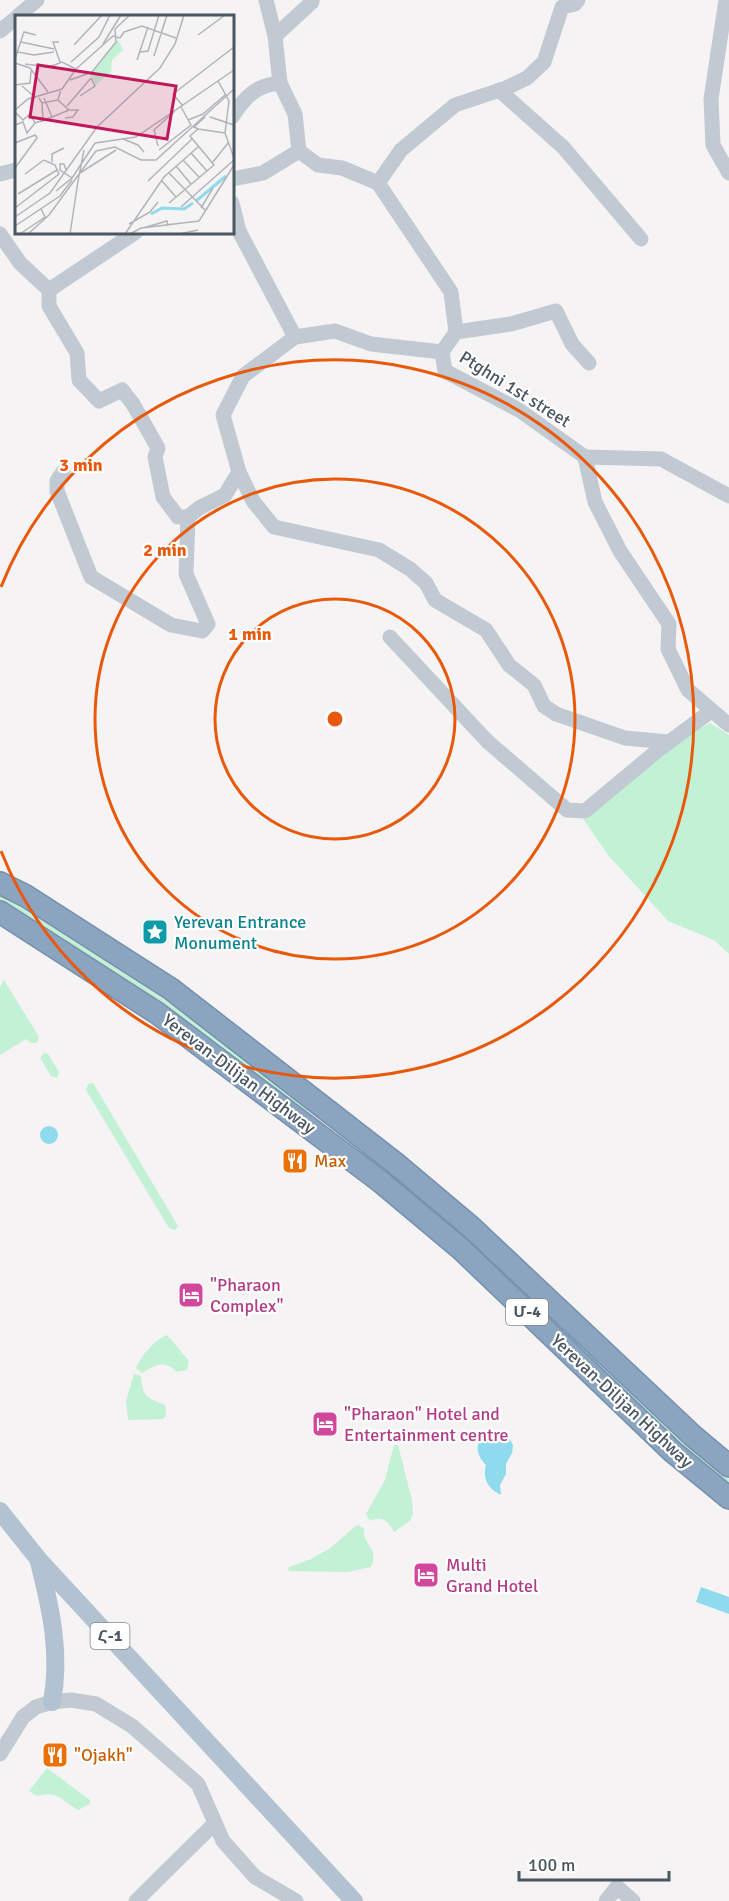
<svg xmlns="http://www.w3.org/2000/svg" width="729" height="1901" font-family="Signika,'Noto Sans Armenian',sans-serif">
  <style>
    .green { fill: #c3f1d5 }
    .water { fill: #90daee }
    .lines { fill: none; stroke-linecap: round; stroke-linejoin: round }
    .highway-casing { stroke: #7690ad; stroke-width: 24 }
    .minor { stroke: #c1cad2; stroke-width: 15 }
    .major { stroke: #b3c2d1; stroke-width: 18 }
    .highway { stroke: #8ba5c1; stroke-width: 21 }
    .ring { fill: none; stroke: #e8590c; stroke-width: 3 }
    .labels { text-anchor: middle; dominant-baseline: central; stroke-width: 4.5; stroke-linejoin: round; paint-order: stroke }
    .shield { fill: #fff; stroke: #808990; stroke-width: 1.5 }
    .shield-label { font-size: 16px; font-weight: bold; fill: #4a5661 }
    .street-label { font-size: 18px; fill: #4a5661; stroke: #fff }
    .culture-label { font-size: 18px; fill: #0d838f; stroke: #fff; text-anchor: start }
    .food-label { font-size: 18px; fill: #c56008; stroke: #fff; text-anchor: start }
    .hotel-label { font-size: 18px; fill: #b23c85; stroke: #fff; text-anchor: start }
    .inset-river { fill: none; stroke: #90daee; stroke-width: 3 }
    .inset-road { fill: none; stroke: #b1b4b9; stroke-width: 1.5 }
    .view { fill: #c2185b; fill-opacity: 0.15; stroke: #c2185b; stroke-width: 3 }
    .inset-edge { fill: none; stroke: #4a5661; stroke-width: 3 }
    .centre { fill: #e8590c; stroke: #fff; stroke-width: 3 }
    .ring-label { font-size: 18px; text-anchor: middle; font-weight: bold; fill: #e8590c; stroke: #fff; stroke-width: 4.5; stroke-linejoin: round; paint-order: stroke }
  </style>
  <rect width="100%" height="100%" fill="#f5f3f3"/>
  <g class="green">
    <polygon points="710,723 729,735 729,954 714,940 668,921 609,856 583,819 681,738"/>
    <path d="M0,894C108,958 211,1030 311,1107L305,1113L0,903Z"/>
    <polygon points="4,980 39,1037 37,1043 31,1043 26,1039 0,1055 0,987"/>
    <polygon points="44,1053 48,1054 59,1072 57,1078 51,1076 40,1058"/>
    <polygon points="93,1083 178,1226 175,1230 169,1228 86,1090 88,1084"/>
    <polygon points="364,1148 496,1264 684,1440 729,1479 729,1490 359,1155"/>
    <path d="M167,1335L189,1361L187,1370L177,1372C164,1359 155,1365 142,1373L136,1368C142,1355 153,1341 167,1335Z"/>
    <path d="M134,1374L141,1376C143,1399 147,1397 165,1405L166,1415L163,1419L128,1420L126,1401Z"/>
    <path d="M394,1445H398L412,1501L413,1514L410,1521L394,1532C389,1521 382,1515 370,1521L366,1514L385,1480Z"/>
    <path d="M357,1525L364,1528C362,1546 380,1547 371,1567L348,1572L288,1571L289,1567L311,1559L329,1549Z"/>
    <path d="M47,1768L90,1800V1804L78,1810C59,1799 60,1791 37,1796L29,1791Z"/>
  </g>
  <g class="water">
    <circle cx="49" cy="1135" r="9"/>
    <path d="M495,1430L507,1434L513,1445L512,1453L506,1464V1474L500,1485L501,1495C488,1489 482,1478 486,1465C472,1452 476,1433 495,1430Z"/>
    <polygon points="701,1587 729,1597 729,1614 696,1602"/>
  </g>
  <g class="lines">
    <g class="highway-casing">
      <g id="highway">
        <polyline points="0,883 26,896 171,989 395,1163 471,1227 693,1436 729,1466"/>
        <polyline points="0,912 157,1013 381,1182 461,1249 673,1452 729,1498"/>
      </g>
    </g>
    <g class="minor">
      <polyline points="266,0 275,36 280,83 295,114 299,151 318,165 342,168 378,183 451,292 456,332 442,352 445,371 519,410 585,457"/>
      <polyline points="726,0 711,99 713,145 729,173"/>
      <polyline points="18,16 37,0"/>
      <polyline points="0,31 16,18"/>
      <polyline points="275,36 312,2 312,0"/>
      <polyline points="499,90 563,147 641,239"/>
      <path d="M232,117C245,97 256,85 280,83"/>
      <polyline points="0,174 16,170"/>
      <polyline points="232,179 263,173 299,151"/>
      <polyline points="378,183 401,150 455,105 506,88 527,78 544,62 562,7 575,4 578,0"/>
      <polyline points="232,203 239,231 295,337"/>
      <polyline points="0,234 20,263 49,290 136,232"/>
      <polyline points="49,290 49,306 77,353 79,380 99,401 122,390 133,404 158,448 155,457 163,497 178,517 188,517 199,508 225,495 239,472 223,415 243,376 295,337 335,331 371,344 442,352"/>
      <polyline points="456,332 511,324 556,311 572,344 589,363"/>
      <polyline points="585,457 595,502 620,551 669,624 668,649 688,690 729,725"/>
      <polyline points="585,457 661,459 729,496"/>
      <polyline points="63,472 57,481 57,491 91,577 171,625 202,631 208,624 186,574 188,517"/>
      <polyline points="239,472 253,501 274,527 379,550 410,569 426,583 435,600 486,630 509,665 534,685 544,706 556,714 625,738 669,742"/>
      <polyline points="390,637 487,741 567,810 585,811 657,751 711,711"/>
      <polyline points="0,1754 23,1717 36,1707 52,1702 71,1700 96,1704 132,1726 198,1784 223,1841 255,1877 296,1901"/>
      <polyline points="136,1901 215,1823"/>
      <polyline points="606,1901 617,1887 633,1901"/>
    </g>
    <g class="major">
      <polyline points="0,1511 39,1560 354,1901"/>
      <path d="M39,1562C51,1609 61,1654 52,1702"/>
    </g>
    <use href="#highway" class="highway"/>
  </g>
  <g class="ring">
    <circle cx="335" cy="719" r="120"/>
    <circle cx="335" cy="719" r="240"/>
    <path d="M1 587A359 359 0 1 1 1 851"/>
  </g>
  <defs>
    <g id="sight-square" transform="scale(1.35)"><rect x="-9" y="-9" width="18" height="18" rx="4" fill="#0f9aa8" stroke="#fff"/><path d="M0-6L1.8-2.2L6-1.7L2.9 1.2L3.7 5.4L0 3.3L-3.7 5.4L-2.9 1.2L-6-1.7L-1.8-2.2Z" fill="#fff"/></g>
    <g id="restaurant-square" transform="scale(1.35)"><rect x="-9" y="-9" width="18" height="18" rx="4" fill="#e8710a" stroke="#fff"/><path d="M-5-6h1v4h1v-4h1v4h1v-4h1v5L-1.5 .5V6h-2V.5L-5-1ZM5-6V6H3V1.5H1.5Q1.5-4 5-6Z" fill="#fff"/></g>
    <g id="hotel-square" transform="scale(1.35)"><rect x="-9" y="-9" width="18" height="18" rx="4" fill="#d1479c" stroke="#fff"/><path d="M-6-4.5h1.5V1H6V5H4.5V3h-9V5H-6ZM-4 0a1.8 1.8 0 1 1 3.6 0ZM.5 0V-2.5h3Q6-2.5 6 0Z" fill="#fff"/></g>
  </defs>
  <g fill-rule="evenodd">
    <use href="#sight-square" x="155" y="932"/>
    <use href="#restaurant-square" x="295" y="1161"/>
    <use href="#hotel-square" x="191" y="1295"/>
    <use href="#hotel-square" x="325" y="1424"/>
    <use href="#hotel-square" x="426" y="1575"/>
    <use href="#restaurant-square" x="55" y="1755"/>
  </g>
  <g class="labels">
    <g class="shield">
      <rect x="506" y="1299" width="42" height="26" rx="4.5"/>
      <rect x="90.5" y="1623" width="39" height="26" rx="4.5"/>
    </g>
    <g class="shield-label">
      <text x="527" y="1312">Մ-4</text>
      <text x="110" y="1636">Հ-1</text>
    </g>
    <g class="street-label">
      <text transform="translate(515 389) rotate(32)">Ptghni 1st street</text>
      <text transform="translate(239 1074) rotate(37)">Yerevan-Dilijan Highway</text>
      <text transform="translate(622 1401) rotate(43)">Yerevan-Dilijan Highway</text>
    </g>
    <g class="culture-label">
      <text x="174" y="922">Yerevan Entrance<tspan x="174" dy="21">Monument</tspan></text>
    </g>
    <g class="food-label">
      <text x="314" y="1161">Max</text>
      <text x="74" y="1755">"Ojakh"</text>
    </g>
    <g class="hotel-label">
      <text x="210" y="1285">"Pharaon<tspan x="210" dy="21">Complex"</tspan></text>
      <text x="344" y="1414">"Pharaon" Hotel and<tspan x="344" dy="21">Entertainment centre</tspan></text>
      <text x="446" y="1565">Multi<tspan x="446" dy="21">Grand Hotel</tspan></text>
    </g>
  </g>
  <g transform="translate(15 15)">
    <rect width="219" height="219" fill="#f5f3f3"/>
    <path d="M103,25L108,35L97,45L96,57L81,70L75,59Z" fill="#c3f1d5"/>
    <path class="inset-river" d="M181,186L211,161M136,199L147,193L169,194L178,188"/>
    <path class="inset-road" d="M183,20L210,0M6,27L39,34M44,27H38L45,47M88,29L106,0M59,30L87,0M3,37L19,40L39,37M125,37L133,36L144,0M139,41L152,0M0,44L9,17L21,20M122,45L133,12M56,47L84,22L95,0M0,48L15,53L33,77M10,49L34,52L47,47L61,54M55,65L77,57L101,27L100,14L115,0M203,66L214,86L210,118L219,143M0,70L15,68L16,56M7,71L21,83M65,81L80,71L76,63M24,83L27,88L43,85M27,88L28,107M52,91L76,63M168,91L158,79L219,32M0,95L13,84L47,74L61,54L98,21L105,23L109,17L127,11L161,23M0,97L8,105L15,99L20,108M37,102L54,95L43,85L46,74M195,102L219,110M50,103L58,102L63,95H55M173,105L188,99L210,80M0,110L8,107L12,118L20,108L37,102L29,83M183,114L210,118M183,114L179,112L190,102M108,124L123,130L129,137M0,128L20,120L22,123L0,153M143,131L139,115L160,96M144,135L176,110L166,92M176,138L192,156M168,145L184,162M37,147V139L49,133M198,147L213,128M161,151L176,169M65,158L101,135M154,158L191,196M57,163L80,128L121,122L219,55M146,165L161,182M63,166L69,135M133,166L177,124M41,176L57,163L45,155V149H49L51,155M3,179L42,155M154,188L199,150L175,121L183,114M166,192L219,145M0,193L44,159L40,150L29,145L10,159M186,193L198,173M0,202L35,178L82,112L145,53L160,29L169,0M184,206L219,150M114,209L135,197L143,187M0,211L45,181L57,165M128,213L152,206L153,211M5,219L30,202L26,194M13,219L34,200L81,136L100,132L126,145H141L219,74M55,219L63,166M110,219L149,162L183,132M115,219L126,213L184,206M164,219L183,215"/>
    <path class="view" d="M23,50L161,71L152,124L15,102Z"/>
    <rect width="219" height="219" class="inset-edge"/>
  </g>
  <circle cx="335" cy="719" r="9" class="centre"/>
  <g class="ring-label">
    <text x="81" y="471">3 min</text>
    <text x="165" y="556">2 min</text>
    <text x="250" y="640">1 min</text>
  </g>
  <path d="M519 1871v9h150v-9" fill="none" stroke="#4a5661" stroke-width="3"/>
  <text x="528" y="1871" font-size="18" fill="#4a5661" stroke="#ffffff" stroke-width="4.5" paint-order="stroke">100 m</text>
</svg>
